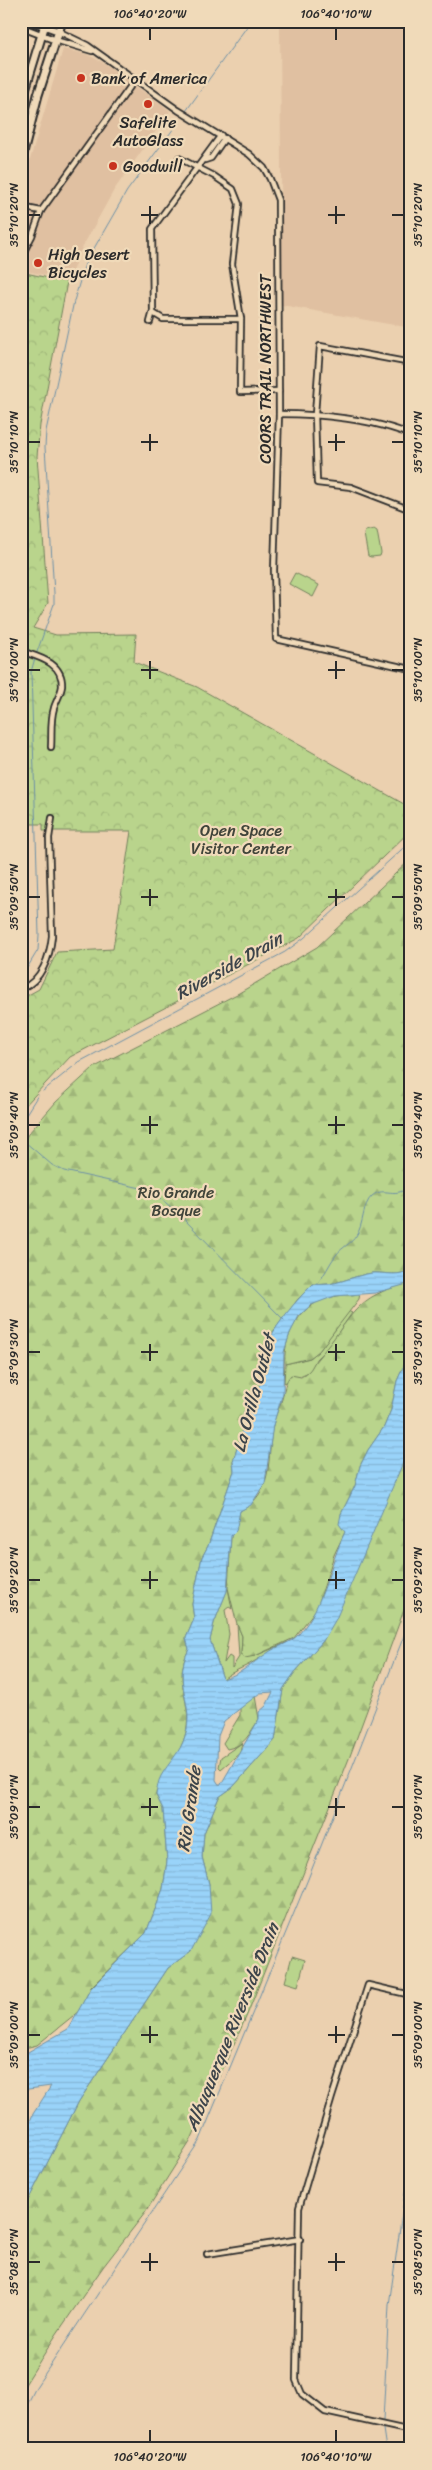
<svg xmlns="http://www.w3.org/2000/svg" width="432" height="2470" font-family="Sriracha,sans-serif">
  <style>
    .built { fill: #e0c0a1 }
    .grass { fill: #b9d48c; stroke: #72805c }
    .forest { fill: url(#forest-firs); stroke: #72805c }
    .park { fill: url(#park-crowns); stroke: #72805c }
    .water { fill: url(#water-rules); stroke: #6d90a7; fill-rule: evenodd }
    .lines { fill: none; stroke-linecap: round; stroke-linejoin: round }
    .stream { stroke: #6d90a7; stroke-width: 1 }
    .street-casing { stroke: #2b2b2b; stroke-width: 8 }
    .secondary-casing { stroke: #2b2b2b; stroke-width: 9 }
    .primary-casing { stroke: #2b2b2b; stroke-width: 11 }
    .street { stroke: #f0dab9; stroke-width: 4.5 }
    .secondary { stroke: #f0dab9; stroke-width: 5.5 }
    .primary { stroke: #f0dab9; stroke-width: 7 }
    .ticks { fill: none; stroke: #2b2b2b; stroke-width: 2 }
    .poi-dot { fill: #c8321e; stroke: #f0dab9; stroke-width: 2 }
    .labels { text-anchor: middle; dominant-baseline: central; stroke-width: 4.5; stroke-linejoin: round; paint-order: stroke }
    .poi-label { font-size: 16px; fill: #2b2b2b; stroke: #f0dab9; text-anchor: start }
    .street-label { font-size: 16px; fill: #2b2b2b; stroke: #f0dab9 }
    .park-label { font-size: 16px; fill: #40443a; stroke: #f0dab9 }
    .water-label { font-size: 18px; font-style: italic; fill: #3c444a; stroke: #f0dab9 }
    .neatline { fill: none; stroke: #2b2b2b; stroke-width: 2 }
    .ticks-label { font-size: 12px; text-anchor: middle; fill: #2b2b2b }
  </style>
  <defs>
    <pattern id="forest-firs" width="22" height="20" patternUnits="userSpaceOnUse" patternTransform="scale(1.25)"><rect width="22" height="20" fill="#b9d48c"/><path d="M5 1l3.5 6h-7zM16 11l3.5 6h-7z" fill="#9fb679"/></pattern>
    <pattern id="park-crowns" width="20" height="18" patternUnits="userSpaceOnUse" patternTransform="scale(1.25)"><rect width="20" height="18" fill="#b9d48c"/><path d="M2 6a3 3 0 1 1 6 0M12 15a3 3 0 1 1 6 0" fill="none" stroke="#9fb679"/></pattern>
    <pattern id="water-rules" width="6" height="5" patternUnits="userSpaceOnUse" patternTransform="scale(1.25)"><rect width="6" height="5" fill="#99d3f9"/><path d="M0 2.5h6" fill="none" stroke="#84b5d6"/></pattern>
  </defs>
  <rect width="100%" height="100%" fill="#ebd0af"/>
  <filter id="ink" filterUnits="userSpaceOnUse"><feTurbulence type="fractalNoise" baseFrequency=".02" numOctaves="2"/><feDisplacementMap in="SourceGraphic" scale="10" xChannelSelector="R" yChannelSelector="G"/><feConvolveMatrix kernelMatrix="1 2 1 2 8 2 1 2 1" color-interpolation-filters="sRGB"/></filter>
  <g filter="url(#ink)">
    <g class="built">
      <polygon points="280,21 411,21 411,328 282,305"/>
      <polygon points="63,49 86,54 104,63 170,111 114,190 78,255 69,280 21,270 21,190"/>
    </g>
    <g class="grass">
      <polygon points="374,529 377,531 381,553 380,556 371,557 368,556 364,534 365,531"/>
      <polygon points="295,573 319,585 313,597 289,584"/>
      <polygon points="348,1311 352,1313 328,1347 316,1359 311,1371 284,1383 285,1364 310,1358 319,1351"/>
      <path d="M228,1588L232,1609L229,1607L225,1610L229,1634L224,1663L229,1656L232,1658V1668L239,1657L237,1624L242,1636L241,1655L255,1656L288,1642C276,1648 266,1655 255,1661C244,1668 234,1670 223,1679L210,1640L214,1623Z"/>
      <polygon points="242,1743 240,1753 221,1769 219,1767 221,1757"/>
      <polygon points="292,1956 305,1960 298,1986 285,1982"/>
    </g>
    <g class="forest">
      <path d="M411,859V1268C401,1278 384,1272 372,1273C351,1276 335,1287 313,1284L298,1299L272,1333L265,1348L262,1381L244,1412L241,1436L233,1461L234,1471L208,1546L202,1557L192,1604L194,1619L186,1638L189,1649C171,1684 195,1702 185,1736C181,1751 164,1779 156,1795L163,1809L167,1861L163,1889L146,1933L91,1987L79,2011L37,2045L21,2049V1146L28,1134L56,1102L93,1068L239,993L317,947Z"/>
      <path d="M411,1283V1350L397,1381L391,1410L384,1427L368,1450L360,1466L355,1486L341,1514L345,1532L334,1555L317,1608L294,1638L255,1656L245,1658L241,1655L242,1636L237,1624L228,1588L231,1536L240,1511C276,1492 266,1457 273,1425C275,1416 279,1408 282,1399C285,1389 284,1383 291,1375L301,1377C314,1369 310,1367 318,1358C353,1318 353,1295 411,1283Z"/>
      <path d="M360,1293L359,1299L319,1351L310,1358L285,1364C283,1344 293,1318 311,1306C324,1296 344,1295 360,1293Z"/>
      <polygon points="411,1444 411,1591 350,1756 247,2015 190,2142 145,2213 103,2267 56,2335 21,2391 21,2214 79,2101 168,1968 191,1951 209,1884 202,1857 204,1833 219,1797 233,1787 275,1740 283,1689 295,1672 323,1641"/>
      <path d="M255,1696L259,1719C250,1733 245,1746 227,1749L223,1743L240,1715V1707Z"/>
    </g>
    <polygon class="park" points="21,272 67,282 40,425 37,456 48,603 33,628 56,635 136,634 134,662 197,687 411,808 411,830 299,938 70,1057 21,1110 21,999 39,989 57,952 113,949 131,831 43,831 43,824 21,824"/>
    <path class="water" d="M411,1268V1283L375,1293L335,1296L311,1305L299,1316L290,1333L284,1352L283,1393L273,1425L265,1483L251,1505L240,1511L236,1531L231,1536L227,1591L214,1623L210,1640L223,1679C241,1674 251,1664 266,1654C276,1646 290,1644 299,1634C324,1606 329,1565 345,1532L339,1524L341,1514L355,1486L360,1466L368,1450L384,1427L391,1410L397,1381L411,1350V1444L336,1619L323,1641L295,1672L283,1689L275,1740L233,1787L219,1797L204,1833L202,1857L209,1884L211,1914L191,1951L168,1968L79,2101L21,2214V2143L33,2114L51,2086L21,2090V2056L68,2029L91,1988L146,1933L163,1889L167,1861L163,1809L156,1795C157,1789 158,1781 161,1776C168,1763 181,1752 185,1736C196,1703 171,1685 189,1649L186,1638L194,1619L192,1604L202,1557L208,1546L234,1471L233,1461L241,1436L244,1412L262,1381C261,1376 258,1370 259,1365C265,1337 293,1303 313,1284C335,1287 351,1276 372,1273C385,1272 401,1278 411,1268ZM273,1692L266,1706L259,1712V1719L220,1786L216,1780L218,1736L224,1721L260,1693Z"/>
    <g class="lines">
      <g class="stream">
        <polyline points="186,111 251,21"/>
        <polyline points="36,655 54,604 54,593 45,447 46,431 74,301 85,264 127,191 180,120"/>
        <polyline points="21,978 38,950 39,935 31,672 35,658"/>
        <polyline points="43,1091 79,1062 285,952 304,938 411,841"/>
        <polyline points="21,1122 38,1095"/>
        <polyline points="25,1142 52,1165 64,1171 150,1190 177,1212 284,1320"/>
        <path d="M317,1284C325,1275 329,1264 336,1255C342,1247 352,1243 356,1236C364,1225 362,1205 372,1196C385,1185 395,1201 411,1185"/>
        <polyline points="21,2417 36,2387 200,2140 308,1879 411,1618"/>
        <polyline points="383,2421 389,2305 405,2193 411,2180"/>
        <polyline points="383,2429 386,2449"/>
      </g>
      <g class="street-casing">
        <g id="street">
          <polyline points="58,31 87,45 178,110 249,154 264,168 270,179 278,200 279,414 274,570 276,639 411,669"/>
          <polyline points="55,40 92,51"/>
          <polyline points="179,158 214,176 233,189 239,204 232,264 241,319 240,392 279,391"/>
          <polyline points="205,160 211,158 225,138"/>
          <polyline points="21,207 41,211 135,80"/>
          <polyline points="21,257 32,236 41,211"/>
          <polyline points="153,313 163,319 241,319"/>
          <polyline points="150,322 153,311 152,229 221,135"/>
          <polyline points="411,363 320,346 315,414 317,483 351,487 411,510"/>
          <path d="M279,414C319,414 374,419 411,435"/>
          <path d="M21,651C38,657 63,662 62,686C61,694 56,701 54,708C50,721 52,734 51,747"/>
          <path d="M21,989C42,981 50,956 52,936L49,838L52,818"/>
          <polyline points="411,1995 368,1985 332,2097 299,2208 296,2380 302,2394 325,2412 411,2431"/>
          <polyline points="207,2254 300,2239"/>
        </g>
      </g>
      <g class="secondary-casing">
        <g id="secondary">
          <polyline points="30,21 58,31"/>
          <polyline points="21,27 55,40"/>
        </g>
      </g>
      <g class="primary-casing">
        <g id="primary">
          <polyline points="21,103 46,21"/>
          <polyline points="21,161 38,95 62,21"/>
        </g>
      </g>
      <use href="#street" class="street"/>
      <use href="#secondary" class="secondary"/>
      <use href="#primary" class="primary"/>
    </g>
  </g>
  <path class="ticks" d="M150,28V40M336,28V40M150,206V224M336,206V224M28,215H40M141,215H158M328,215H345M392,215H404M150,434V451M336,434V451M28,442H40M141,442H158M328,442H345M392,442H404M150,661V679M336,661V679M28,670H40M141,670H158M328,670H345M392,670H404M150,889V906M336,889V906M28,897H40M141,897H158M328,897H345M392,897H404M150,1116V1134M336,1116V1134M28,1125H40M141,1125H158M328,1125H345M392,1125H404M150,1344V1361M336,1344V1361M28,1352H40M141,1352H158M328,1352H345M392,1352H404M150,1571V1589M336,1571V1589M28,1580H40M141,1580H158M328,1580H345M392,1580H404M150,1798V1816M336,1798V1816M28,1807H40M141,1807H158M328,1807H345M392,1807H404M150,2026V2043M336,2026V2043M28,2035H40M141,2035H158M328,2035H345M392,2035H404M150,2253V2271M336,2253V2271M28,2262H40M141,2262H158M328,2262H345M392,2262H404M150,2430V2442M336,2430V2442"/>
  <g class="poi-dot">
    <circle cx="81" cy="78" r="5"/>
    <circle cx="148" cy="104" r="5"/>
    <circle cx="113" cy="166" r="5"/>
    <circle cx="38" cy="263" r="5"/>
  </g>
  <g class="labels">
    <g class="poi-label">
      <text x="91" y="78">Bank of America</text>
      <text x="148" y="122" text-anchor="middle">Safelite<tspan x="148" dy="18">AutoGlass</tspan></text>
      <text x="123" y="166">Goodwill</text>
      <text x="48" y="254">High Desert<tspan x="48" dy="18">Bicycles</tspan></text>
    </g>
    <g class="street-label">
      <text transform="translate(265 369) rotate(-90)">COORS TRAIL NORTHWEST</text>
    </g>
    <g class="park-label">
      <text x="241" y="830">Open Space<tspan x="241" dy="18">Visitor Center</tspan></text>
      <text x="176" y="1192">Rio Grande<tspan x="176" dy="18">Bosque</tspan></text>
    </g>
    <g class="water-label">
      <text transform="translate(229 966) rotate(-29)">Riverside Drain</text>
      <text transform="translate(254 1393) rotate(-75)">La Orilla Outlet</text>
      <text transform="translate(189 1809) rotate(-82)">Rio Grande</text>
      <text transform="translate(232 2027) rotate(-68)">Albuquerque Riverside Drain</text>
    </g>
  </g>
  <rect width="432" height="2470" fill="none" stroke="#f0dab9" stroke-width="55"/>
  <rect x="28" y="28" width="376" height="2414" class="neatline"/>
  <g class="ticks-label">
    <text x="150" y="18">106°40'20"W</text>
    <text x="336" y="18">106°40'10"W</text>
    <text transform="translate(14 215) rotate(-90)" y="4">35°10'20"N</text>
    <text transform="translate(418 215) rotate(-90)" y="4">35°10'20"N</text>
    <text transform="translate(14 442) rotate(-90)" y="4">35°10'10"N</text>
    <text transform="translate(418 442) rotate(-90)" y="4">35°10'10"N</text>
    <text transform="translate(14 670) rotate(-90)" y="4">35°10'00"N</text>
    <text transform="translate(418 670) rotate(-90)" y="4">35°10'00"N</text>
    <text transform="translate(14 897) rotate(-90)" y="4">35°09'50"N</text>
    <text transform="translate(418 897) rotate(-90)" y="4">35°09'50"N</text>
    <text transform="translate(14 1125) rotate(-90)" y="4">35°09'40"N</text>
    <text transform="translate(418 1125) rotate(-90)" y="4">35°09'40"N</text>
    <text transform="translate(14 1352) rotate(-90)" y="4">35°09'30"N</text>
    <text transform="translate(418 1352) rotate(-90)" y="4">35°09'30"N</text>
    <text transform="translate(14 1580) rotate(-90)" y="4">35°09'20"N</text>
    <text transform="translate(418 1580) rotate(-90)" y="4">35°09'20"N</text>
    <text transform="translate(14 1807) rotate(-90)" y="4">35°09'10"N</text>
    <text transform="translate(418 1807) rotate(-90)" y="4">35°09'10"N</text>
    <text transform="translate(14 2035) rotate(-90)" y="4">35°09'00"N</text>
    <text transform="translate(418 2035) rotate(-90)" y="4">35°09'00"N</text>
    <text transform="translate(14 2262) rotate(-90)" y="4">35°08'50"N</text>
    <text transform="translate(418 2262) rotate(-90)" y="4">35°08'50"N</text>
    <text x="150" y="2461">106°40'20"W</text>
    <text x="336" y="2461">106°40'10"W</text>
  </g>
</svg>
